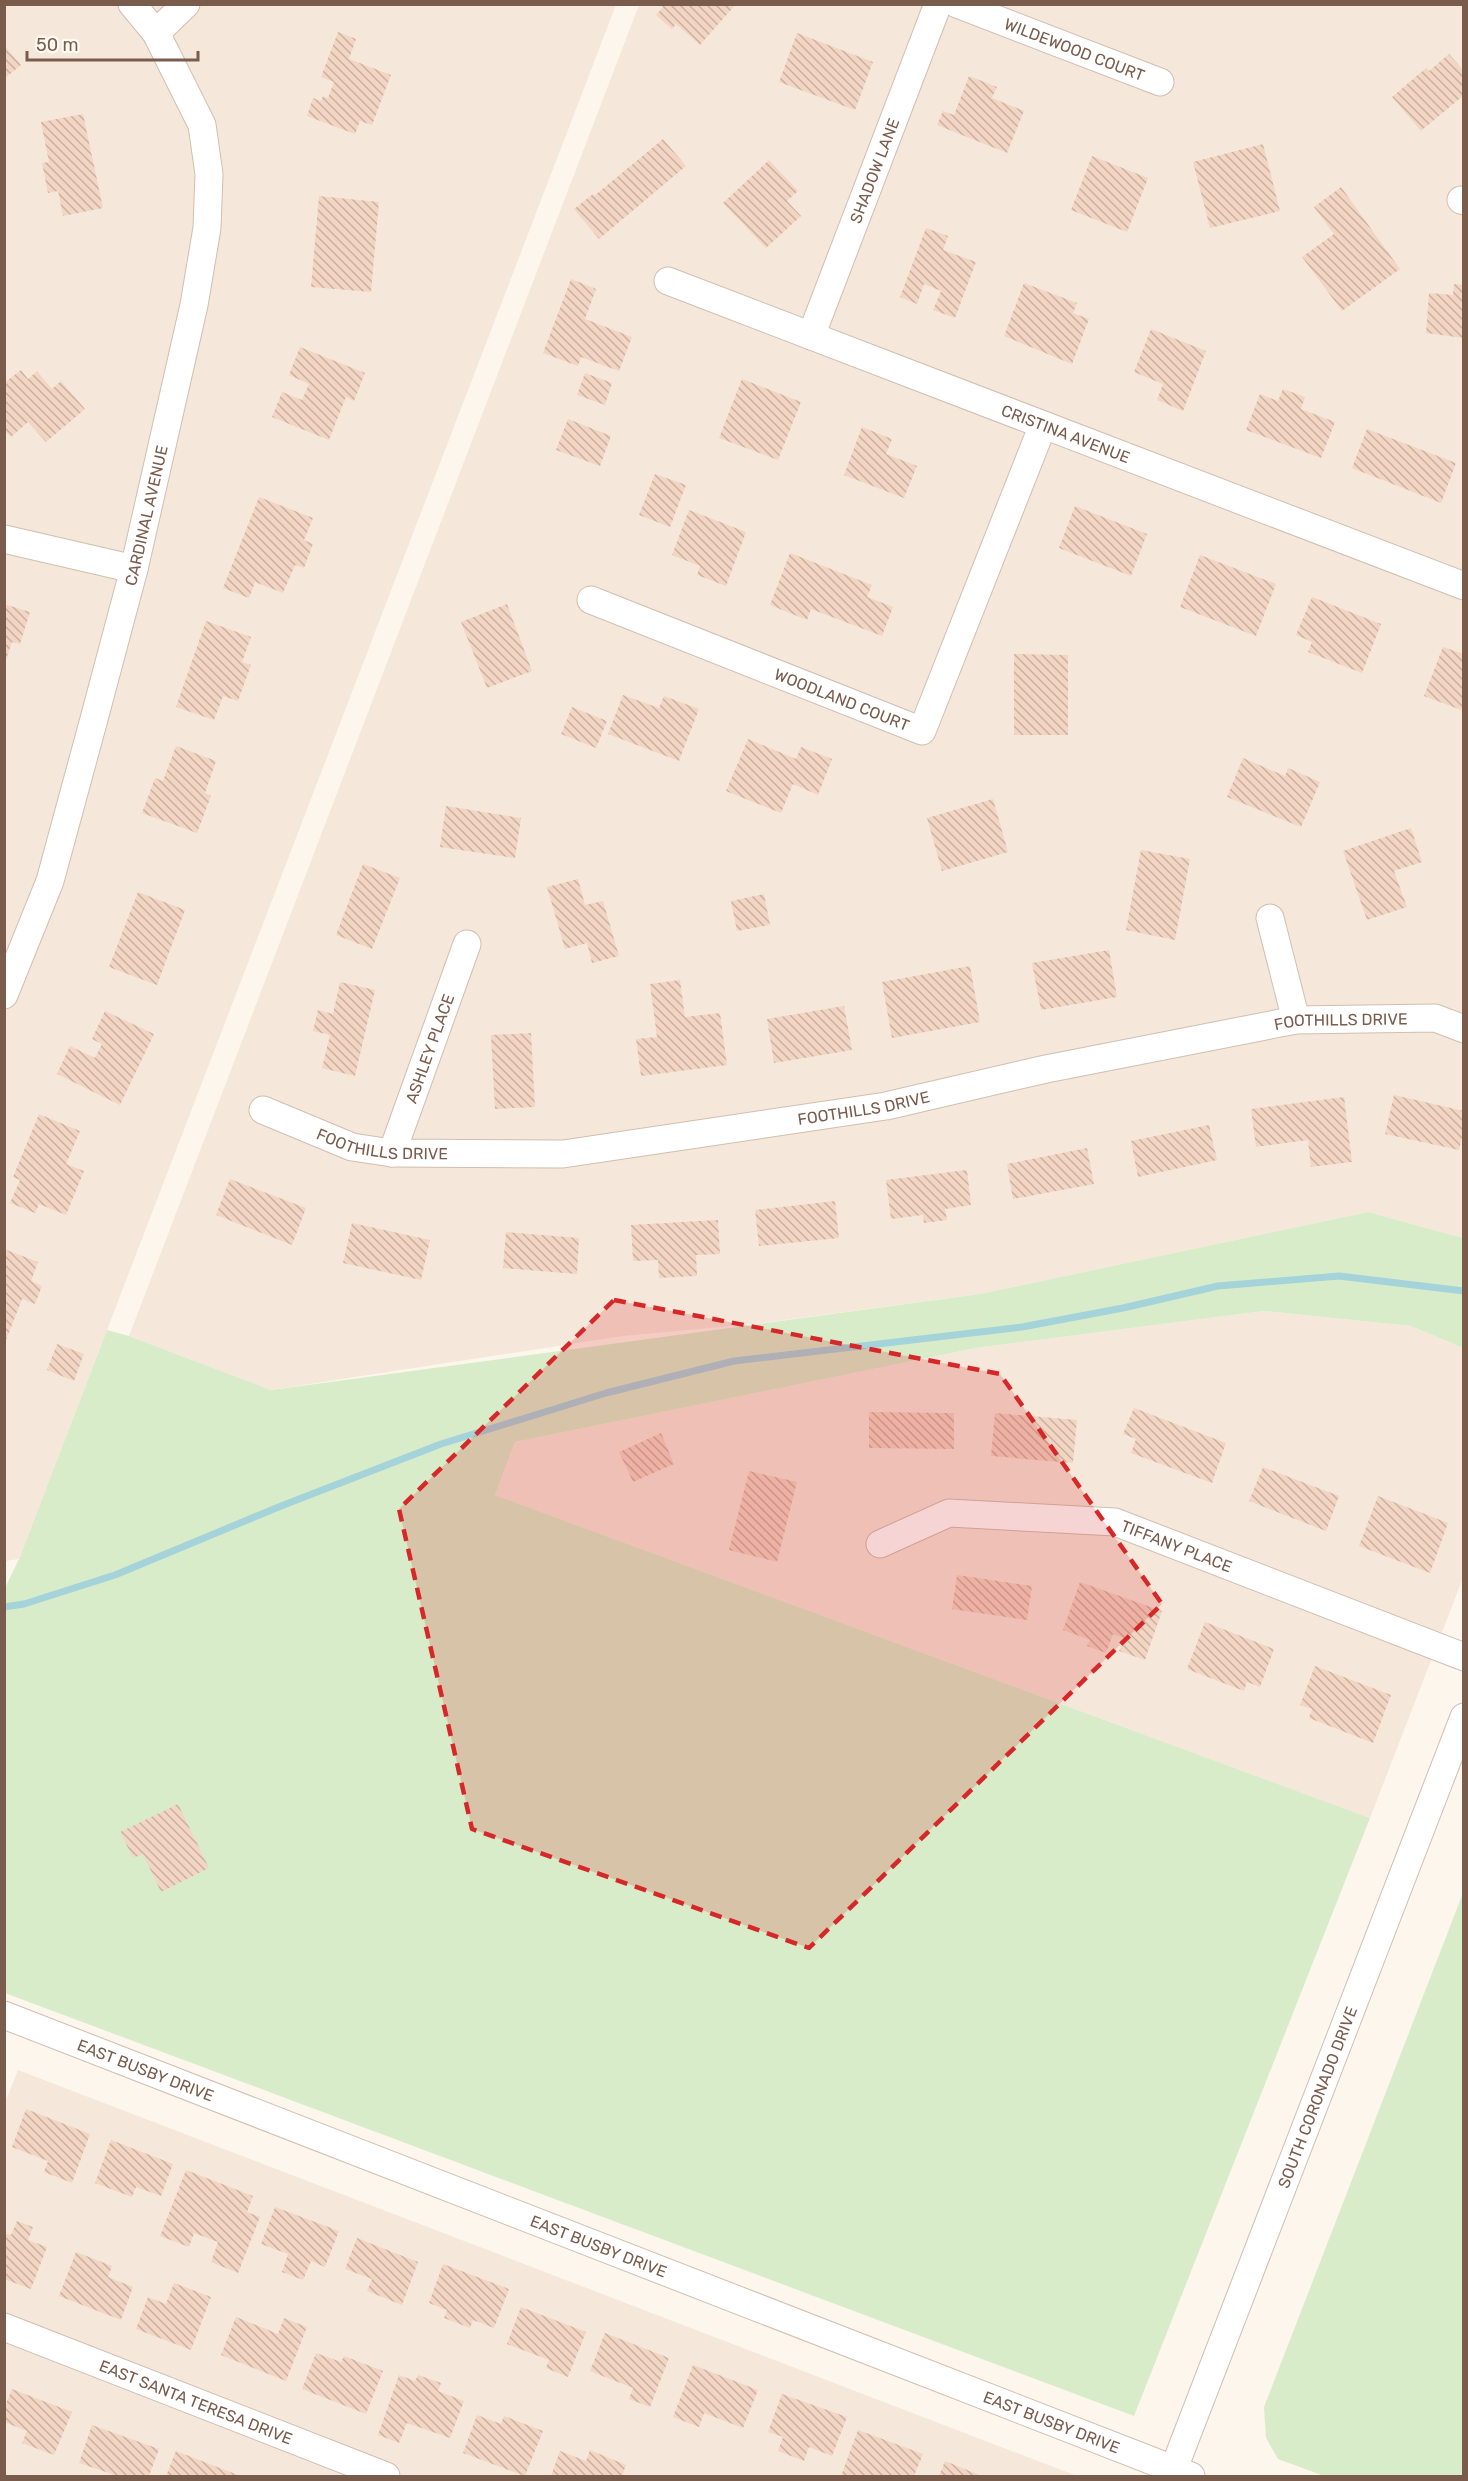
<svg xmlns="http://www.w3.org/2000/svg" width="1468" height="2481" font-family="Rubik,sans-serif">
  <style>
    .residential { fill: #f5e8da }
    .green { fill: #d8ecc9 }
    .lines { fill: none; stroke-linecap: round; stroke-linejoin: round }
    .stream { stroke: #a5d3da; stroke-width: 7 }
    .building { fill: url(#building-back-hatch) }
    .minor-casing { stroke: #d1beb0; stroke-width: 29 }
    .minor { stroke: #fff; stroke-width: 27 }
    .marked { fill: #d62828; fill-opacity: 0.2; stroke: #d62828; stroke-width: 4.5; stroke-dasharray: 12 8; stroke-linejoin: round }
    .labels { text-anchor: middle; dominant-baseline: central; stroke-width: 6; stroke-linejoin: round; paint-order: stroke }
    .street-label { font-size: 16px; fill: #7a5c4d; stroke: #fffaf3 }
  </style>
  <defs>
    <pattern id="building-back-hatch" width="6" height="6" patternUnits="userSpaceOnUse" patternTransform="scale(1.5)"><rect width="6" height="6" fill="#f3d5c3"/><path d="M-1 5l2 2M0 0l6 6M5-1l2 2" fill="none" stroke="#cab0a1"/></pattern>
  </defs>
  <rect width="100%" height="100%" fill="#fdf6ec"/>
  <g class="residential">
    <polygon points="5,5 616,5 19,1559 5,1561"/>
    <polygon points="639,5 1463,5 1463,1238 1368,1212 980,1294 754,1324 623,1336 271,1390 129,1336"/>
    <polygon points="1264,1311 1411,1326 1463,1348 1463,1578 1370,1818 495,1495 515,1442 976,1348"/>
    <polygon points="18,2070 1077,2476 5,2476 4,2105"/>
  </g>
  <g class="green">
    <polygon points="1368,1212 1463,1238 1463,1348 1411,1326 1264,1311 976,1348 515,1442 495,1495 1370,1818 1134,2416 5,1993 4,1590 19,1559 107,1330 129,1336 271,1390 980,1294"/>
    <polygon points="1463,1893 1463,2476 1324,2476 1278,2459 1266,2438 1264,2407"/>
  </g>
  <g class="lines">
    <polyline class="stream" points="4,1607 24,1604 115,1575 281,1506 441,1444 606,1393 734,1361 1022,1327 1123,1308 1218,1286 1339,1276 1464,1291"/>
  </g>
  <g class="building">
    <polygon points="660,4 736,4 700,45 676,24 672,29 656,15 663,7"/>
    <polygon points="338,32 356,39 349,59 391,75 372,125 360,121 355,134 307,116 313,98 321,101 323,96 328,98 334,82 321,77"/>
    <polygon points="797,33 873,62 855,110 779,82"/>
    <polygon points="4,45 21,65 4,79"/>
    <polygon points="1449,54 1464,71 1464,95 1421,131 1392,97 1426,68 1429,71"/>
    <polygon points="969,76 997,87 992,98 1024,111 1007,153 937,125 943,111 954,115"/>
    <polygon points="83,114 103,208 63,216 58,191 48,193 42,163 49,162 41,122"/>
    <polygon points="663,139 686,166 599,239 574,209 593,194 594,196"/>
    <polygon points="1263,144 1280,211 1210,228 1193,162"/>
    <polygon points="1092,156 1148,178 1127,232 1071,210"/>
    <polygon points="769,160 798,191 787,201 801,216 766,248 723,203"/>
    <polygon points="1341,187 1400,269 1342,311 1302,257 1334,234 1314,207"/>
    <polygon points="319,196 379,202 371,292 311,287"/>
    <polygon points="926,228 948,236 943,250 976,262 955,318 933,310 941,291 924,284 917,304 900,297"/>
    <polygon points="571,279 596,289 585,319 632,337 619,371 581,357 578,366 543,353"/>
    <polygon points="1024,283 1077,303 1073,313 1089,319 1072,364 1004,336"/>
    <polygon points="1454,284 1464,285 1464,338 1426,333 1429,293 1453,295"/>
    <polygon points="1151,329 1206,351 1183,411 1157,400 1163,384 1134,372"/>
    <polygon points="300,347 365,373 354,401 346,397 329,440 272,417 282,392 302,400 309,384 289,375"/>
    <polygon points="21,370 28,379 37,371 52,389 61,381 85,409 46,442 28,422 11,437 4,430 4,383"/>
    <polygon points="585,373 612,383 605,405 577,395"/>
    <polygon points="742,379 801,402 778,460 719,438"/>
    <polygon points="1283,389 1305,397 1301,409 1335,422 1321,458 1246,430 1260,394 1278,401"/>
    <polygon points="568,419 611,436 600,466 556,450"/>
    <polygon points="862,427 892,439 886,454 917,466 904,498 844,475"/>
    <polygon points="1367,429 1456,463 1441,503 1352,468"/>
    <polygon points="655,474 686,485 670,527 639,515"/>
    <polygon points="259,497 313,518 304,540 313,544 304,568 295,565 283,593 255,582 249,598 223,588"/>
    <polygon points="1075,506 1147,534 1131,576 1059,548"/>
    <polygon points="689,510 746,532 726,586 697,575 700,566 672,555"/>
    <polygon points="790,553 872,585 867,597 893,607 882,636 811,609 807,620 770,605"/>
    <polygon points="1200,555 1276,584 1256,636 1180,607"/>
    <polygon points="1312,597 1381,624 1362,673 1308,652 1312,642 1296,635"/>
    <polygon points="4,604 30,612 20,644 12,642 5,663"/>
    <polygon points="507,604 532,671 487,688 461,622"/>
    <polygon points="206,621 251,637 242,662 251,665 238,701 223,696 214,720 176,707"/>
    <polygon points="1443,647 1464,654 1464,711 1424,696"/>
    <polygon points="1014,654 1068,655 1068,735 1014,735"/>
    <polygon points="623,695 659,708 664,696 699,709 679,761 608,734"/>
    <polygon points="572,707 607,721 596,748 561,734"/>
    <polygon points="748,739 796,759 801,747 832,759 818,795 793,784 781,813 726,791"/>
    <polygon points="176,746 216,761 205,793 211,796 197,833 142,813 155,778 163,781"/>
    <polygon points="1243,758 1285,776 1288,768 1320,782 1301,827 1227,797"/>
    <polygon points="993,799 1008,852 942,871 927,818"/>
    <polygon points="446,806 521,818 515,858 440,847"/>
    <polygon points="1411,828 1422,862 1394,871 1407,907 1367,920 1343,851"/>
    <polygon points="1141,850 1190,859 1175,940 1126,930"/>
    <polygon points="363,864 400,878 372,949 336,935"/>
    <polygon points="578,879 585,905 603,901 619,956 592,963 587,943 565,949 547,887"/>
    <polygon points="138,892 185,910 157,985 109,967"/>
    <polygon points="764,894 770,925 737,931 731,901"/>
    <polygon points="1109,950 1117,997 1041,1010 1032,963"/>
    <polygon points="970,966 980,1022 892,1038 882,982"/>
    <polygon points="680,980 685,1017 720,1013 727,1065 641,1076 636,1039 657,1037 650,984"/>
    <polygon points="340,982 375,990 355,1076 322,1068 330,1035 313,1031 318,1010 333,1014"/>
    <polygon points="844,1006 852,1050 774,1063 767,1019"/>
    <polygon points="105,1011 154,1034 120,1105 57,1074 70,1046 95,1058 102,1044 92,1039"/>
    <polygon points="531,1033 535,1107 495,1109 491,1035"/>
    <polygon points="1394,1095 1464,1111 1464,1129 1459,1150 1385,1134"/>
    <polygon points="1344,1097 1352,1162 1311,1167 1308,1140 1256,1147 1251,1109"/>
    <polygon points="39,1114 80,1131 66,1164 84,1171 66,1215 39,1204 35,1213 10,1203 20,1180 13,1177"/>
    <polygon points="1209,1125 1217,1160 1138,1177 1131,1141"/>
    <polygon points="1087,1148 1094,1184 1013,1199 1007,1164"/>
    <polygon points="967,1170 971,1205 945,1209 947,1220 924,1223 923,1215 891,1219 886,1180"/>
    <polygon points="230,1179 306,1208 292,1245 216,1215"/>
    <polygon points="835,1201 839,1238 759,1246 755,1210"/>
    <polygon points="718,1220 720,1254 696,1255 697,1276 659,1278 658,1260 633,1261 631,1225"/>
    <polygon points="352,1223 430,1240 421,1280 343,1263"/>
    <polygon points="506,1232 579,1238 577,1274 503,1268"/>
    <polygon points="4,1249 38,1262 31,1281 42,1286 35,1304 22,1299 5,1343"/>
    <polygon points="57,1344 84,1354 74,1381 47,1370"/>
    <polygon points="1134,1408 1226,1443 1212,1483 1131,1453 1136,1439 1123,1434"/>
    <polygon points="869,1412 954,1413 954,1449 869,1448"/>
    <polygon points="995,1413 1077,1420 1073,1463 991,1456"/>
    <polygon points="661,1433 674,1464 633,1482 619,1452"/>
    <polygon points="1263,1467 1339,1496 1326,1531 1249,1501"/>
    <polygon points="749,1471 797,1482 777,1562 729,1550"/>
    <polygon points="1378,1496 1448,1523 1430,1573 1359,1546"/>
    <polygon points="957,1575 1032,1586 1027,1620 952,1609"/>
    <polygon points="1080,1582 1162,1611 1145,1660 1119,1651 1124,1638 1113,1634 1106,1653 1087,1646 1090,1640 1063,1630"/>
    <polygon points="1205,1622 1274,1649 1260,1687 1247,1682 1244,1691 1187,1669"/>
    <polygon points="1315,1666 1391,1695 1373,1743 1309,1718 1312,1709 1300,1705"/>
    <polygon points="178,1804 209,1868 161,1892 143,1854 133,1858 120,1832"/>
    <polygon points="26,2109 90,2134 72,2183 44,2172 48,2161 12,2147"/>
    <polygon points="111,2140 173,2164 161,2196 136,2187 132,2197 95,2183"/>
    <polygon points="186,2170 253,2196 247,2212 260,2217 238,2273 211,2262 218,2242 194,2233 189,2247 160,2236"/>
    <polygon points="275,2207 339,2231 325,2267 311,2261 303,2280 282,2272 288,2254 261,2244"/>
    <polygon points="17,2221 33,2227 28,2240 47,2247 31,2289 4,2279 4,2233 11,2235"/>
    <polygon points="357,2238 418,2262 402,2305 367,2291 372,2279 345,2269"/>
    <polygon points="76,2252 112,2266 108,2277 133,2287 121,2320 59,2296"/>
    <polygon points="443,2264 509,2289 494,2328 473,2320 470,2328 444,2318 447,2310 429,2303"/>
    <polygon points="174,2283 211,2297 191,2350 136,2329 148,2297 166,2304"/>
    <polygon points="521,2307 586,2332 568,2377 546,2368 549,2360 507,2344"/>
    <polygon points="236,2317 278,2334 284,2318 307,2327 286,2381 221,2355"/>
    <polygon points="605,2333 669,2358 650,2407 629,2399 633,2388 590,2371"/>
    <polygon points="316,2353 341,2362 344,2356 383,2371 366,2414 302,2389"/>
    <polygon points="693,2365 758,2390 743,2428 704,2413 699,2427 673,2417"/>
    <polygon points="399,2375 415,2381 418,2375 441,2383 438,2391 464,2401 450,2438 407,2423 399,2443 378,2435"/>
    <polygon points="12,2389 72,2412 54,2455 22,2443 27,2431 4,2422 4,2409"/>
    <polygon points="782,2394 847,2417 832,2456 809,2447 804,2461 778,2451 783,2437 768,2432"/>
    <polygon points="477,2415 501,2424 504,2416 543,2431 525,2476 463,2453"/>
    <polygon points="92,2425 159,2449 149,2476 111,2476 112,2474 79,2463"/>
    <polygon points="858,2430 923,2454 914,2476 841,2476"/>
    <polygon points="590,2450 626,2465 622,2476 551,2476 560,2451 586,2461"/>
    <polygon points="176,2451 238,2475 237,2476 166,2476"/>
    <polygon points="945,2461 982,2476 939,2476"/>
  </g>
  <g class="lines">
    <g class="minor-casing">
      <g id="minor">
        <path id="s1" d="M957,4L1160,82"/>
        <polyline points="156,33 186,4"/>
        <polyline points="1461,200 1464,201"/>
        <path id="s2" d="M668,281L1464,586"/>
        <path id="s3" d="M811,336L938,4"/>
        <polyline points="4,539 134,569"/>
        <path id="s4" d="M591,600L922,731L1043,425"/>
        <polyline points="1270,918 1296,1020"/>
        <path id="s5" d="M4,995L50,881L94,719L134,569L194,305L207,228L209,174L202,125L156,33L132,4"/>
        <path id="s6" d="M263,1110L352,1147L392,1153L563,1154L886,1106L1046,1069L1296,1020L1435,1018L1464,1029"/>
        <path id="s7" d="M392,1153L467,944"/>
        <path id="s8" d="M880,1544L949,1513L1115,1522L1464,1657"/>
        <path id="s9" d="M4,2015L1191,2476"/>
        <path id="s10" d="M4,2327L386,2476"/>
        <path id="s11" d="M1171,2476L1464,1717"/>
      </g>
    </g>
    <use href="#minor" class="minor"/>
  </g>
  <path class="marked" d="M614,1300L1000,1374L1162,1604L809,1948L472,1829L399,1509Z"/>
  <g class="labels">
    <g class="street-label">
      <text stroke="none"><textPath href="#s1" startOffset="126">WILDEWOOD COURT</textPath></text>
      <text stroke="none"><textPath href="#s3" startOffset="177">SHADOW LANE</textPath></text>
      <text stroke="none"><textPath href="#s2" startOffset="426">CRISTINA AVENUE</textPath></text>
      <text stroke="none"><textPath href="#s5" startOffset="501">CARDINAL AVENUE</textPath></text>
      <text stroke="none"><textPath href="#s4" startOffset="270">WOODLAND COURT</textPath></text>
      <text stroke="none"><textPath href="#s6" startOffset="1098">FOOTHILLS DRIVE</textPath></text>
      <text stroke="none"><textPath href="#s7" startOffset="111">ASHLEY PLACE</textPath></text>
      <text stroke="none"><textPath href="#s6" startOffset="612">FOOTHILLS DRIVE</textPath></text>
      <text stroke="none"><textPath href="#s6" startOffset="126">FOOTHILLS DRIVE</textPath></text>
      <text stroke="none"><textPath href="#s8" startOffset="308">TIFFANY PLACE</textPath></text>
      <text stroke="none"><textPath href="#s9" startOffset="152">EAST BUSBY DRIVE</textPath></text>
      <text stroke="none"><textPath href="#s11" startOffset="406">SOUTH CORONADO DRIVE</textPath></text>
      <text stroke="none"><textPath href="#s9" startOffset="638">EAST BUSBY DRIVE</textPath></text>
      <text stroke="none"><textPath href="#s10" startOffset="206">EAST SANTA TERESA DRIVE</textPath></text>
      <text stroke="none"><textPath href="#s9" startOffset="1124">EAST BUSBY DRIVE</textPath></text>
    </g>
  </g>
  <rect width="1468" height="2481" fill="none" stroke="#7a5c4d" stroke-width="12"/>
  <path d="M27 51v9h171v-9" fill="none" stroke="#7a5c4d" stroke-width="3"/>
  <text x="36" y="51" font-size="18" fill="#7a5c4d" stroke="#fffaf3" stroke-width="4.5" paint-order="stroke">50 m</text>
</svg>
